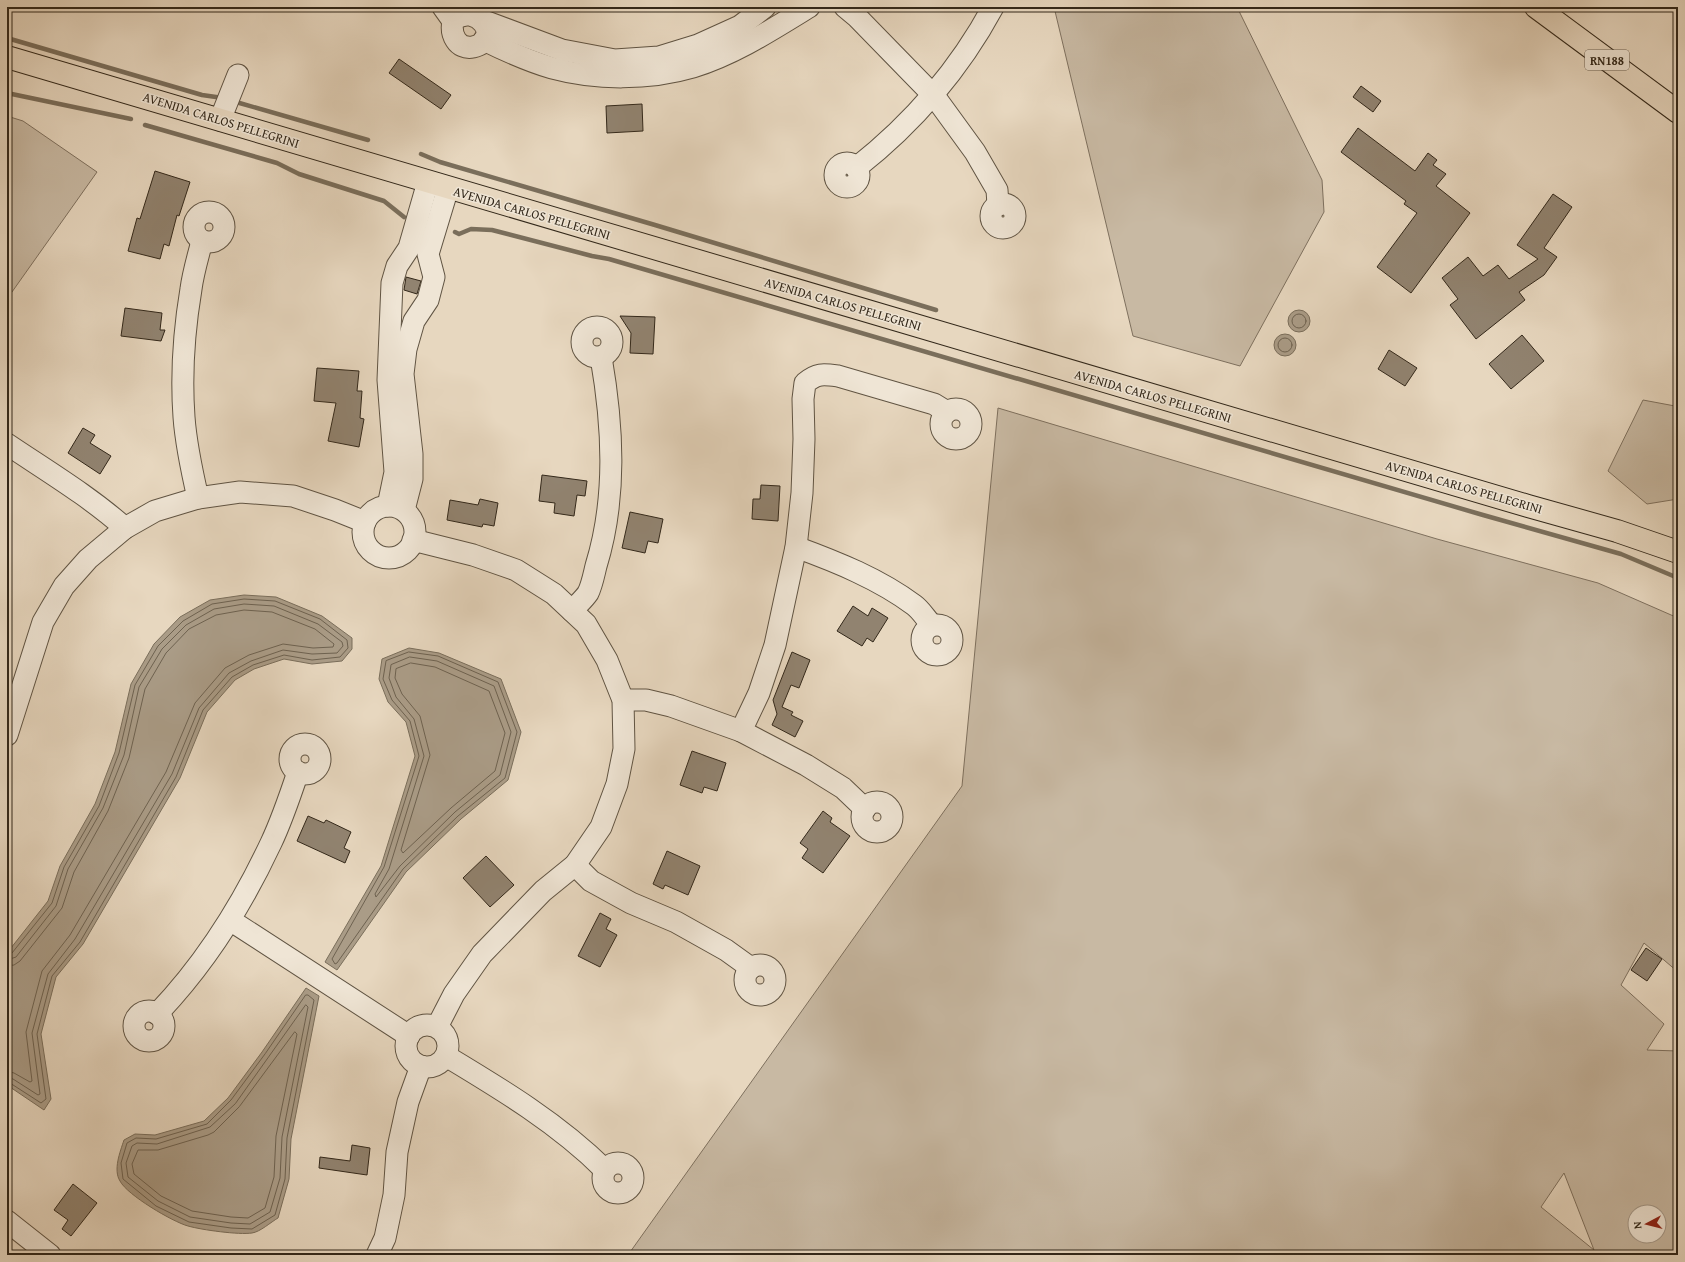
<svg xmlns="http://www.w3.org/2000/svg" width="1685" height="1262" font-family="'Gentium Book Plus',serif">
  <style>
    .green { fill: #c8b9a3; stroke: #7e705e; fill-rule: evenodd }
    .water { fill: #aa9c87; stroke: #7a6e5b }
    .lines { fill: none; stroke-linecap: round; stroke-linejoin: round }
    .shore { stroke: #6e6250; stroke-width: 1 }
    .stream { stroke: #7a6e5b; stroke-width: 4.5 }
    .building { fill: #918370; stroke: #33281a }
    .minor-casing { stroke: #605443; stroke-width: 23 }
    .major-casing { stroke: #33281a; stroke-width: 24 }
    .highway-casing { stroke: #33281a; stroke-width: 24 }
    .minor { stroke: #efe5d5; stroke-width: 21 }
    .major { stroke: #e7d7bf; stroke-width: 22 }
    .highway { stroke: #e7d7bf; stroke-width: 22 }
    .labels { text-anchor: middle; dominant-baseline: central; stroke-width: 3; stroke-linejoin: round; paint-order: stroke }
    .shield { fill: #efe5d5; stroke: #6b6152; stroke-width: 1 }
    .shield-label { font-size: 12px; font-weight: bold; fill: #33281a }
    .street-label { font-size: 13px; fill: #33281a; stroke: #efe5d5 }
  </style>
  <rect width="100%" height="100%" fill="#e7d7bf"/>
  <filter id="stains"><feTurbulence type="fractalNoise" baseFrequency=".005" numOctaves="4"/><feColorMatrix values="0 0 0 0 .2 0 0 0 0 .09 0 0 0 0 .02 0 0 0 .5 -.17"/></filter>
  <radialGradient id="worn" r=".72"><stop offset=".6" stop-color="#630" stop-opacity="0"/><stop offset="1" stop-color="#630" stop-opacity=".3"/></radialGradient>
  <g class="green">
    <polygon points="1054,7 1237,7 1322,180 1324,212 1240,366 1133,336"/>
    <polygon points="7,116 23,121 97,172 7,299"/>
    <polygon points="1643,400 1675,406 1678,409 1678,499 1647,504 1608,471"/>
    <path d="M998,408L1437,539L1598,583L1678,618V972L1644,943L1621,985L1664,1024L1647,1050L1678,1051V1255H628L962,786ZM1564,1173L1594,1250L1541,1207ZM1635,1212H1659V1236H1635Z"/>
  </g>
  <g class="water">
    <circle cx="1299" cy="321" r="11"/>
    <circle cx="1285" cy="345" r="11"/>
    <polygon points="244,595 276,597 322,616 352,638 352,649 342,661 312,664 284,659 254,669 235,680 207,712 180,778 83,944 56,977 41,1034 51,1099 44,1110 7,1085 7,953 48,901 60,866 95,804 115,752 131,684 154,644 180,617 210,600"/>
    <polygon points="409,648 439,653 501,679 521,732 508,780 461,819 406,872 337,970 325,962 381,866 415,756 406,722 388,702 379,679 382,659"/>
    <path d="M306,988L319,996L291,1139L289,1179L278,1218C271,1222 260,1232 252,1233C239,1235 202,1230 188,1226C173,1222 127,1195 120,1181C113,1170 120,1152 124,1140L135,1134L155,1135L204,1121L228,1098L262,1052Z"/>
  </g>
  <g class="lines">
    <g class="shore">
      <circle cx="1299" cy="321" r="7"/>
      <circle cx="1285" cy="345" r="7"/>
      <polygon points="409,652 438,656 498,682 517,732 505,778 458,816 403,869 337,963 335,964 332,959 384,867 419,756 410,721 392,700 383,679 386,661"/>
      <polygon points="410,657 437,661 494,686 511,732 500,775 455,812 400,866 376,897 375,894 389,869 424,756 414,719 396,697 389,678 391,665"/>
      <polygon points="411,663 435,667 489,691 505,733 495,771 451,808 403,853 401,850 430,755 420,716 402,694 395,678 396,669"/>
      <polyline points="7,955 12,953 52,903 64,867 99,806 119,753 135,685 158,646 183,621 212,604 244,599 275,601 320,619 347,640 348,648 340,657 312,660 284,655 253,665 232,677 203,710 176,777 80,942 52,976 37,1034 46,1099 41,1103 10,1083 7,1082"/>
      <polyline points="7,960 16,957 56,906 68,869 103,808 124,755 139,687 162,649 186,625 214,609 244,604 274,606 318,624 342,642 343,646 337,653 312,654 283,650 251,661 229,673 199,708 172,774 75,939 48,974 32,1033 40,1094 38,1095 13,1079 7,1077"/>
      <polyline points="7,966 14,965 20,961 62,908 74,872 108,811 129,758 145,689 166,653 189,629 216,615 244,610 272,612 315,629 334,644 333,647 313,648 283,644 249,655 225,668 195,703 166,772 70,935 42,971 26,1032 32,1081 30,1082 14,1073 7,1071"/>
      <polygon points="306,995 308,995 314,1000 287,1138 285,1179 275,1215 252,1229 231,1228 189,1222 156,1206 123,1179 121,1163 127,1143 136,1138 156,1139 207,1124 231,1100 265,1054"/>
      <polygon points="306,1005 308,1007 282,1137 280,1178 270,1212 250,1224 231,1223 190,1217 158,1201 128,1177 126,1163 132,1146 137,1143 157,1144 210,1127 235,1104"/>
      <polygon points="295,1032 297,1034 276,1136 274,1177 265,1208 248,1218 231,1217 192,1211 161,1196 134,1174 132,1164 138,1150 158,1150 208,1135 214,1132 239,1107"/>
    </g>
    <g class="stream">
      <polyline points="7,38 202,95 223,98"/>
      <polyline points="7,93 131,119"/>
      <polyline points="236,102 368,140"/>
      <polyline points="145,125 277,163 299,174 384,201 404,217"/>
      <polyline points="421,154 440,162 655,225 936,310"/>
      <polyline points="455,232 459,234 471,229 492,230 592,256 609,259 1483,515 1621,554 1678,578"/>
    </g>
  </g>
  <g class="building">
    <polygon points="399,59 451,95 441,109 389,73"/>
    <polygon points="1361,86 1381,101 1373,112 1353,97"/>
    <polygon points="642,104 643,131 607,133 606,106"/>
    <polygon points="1358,128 1415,171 1428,153 1437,160 1433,165 1446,174 1436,186 1470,213 1411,293 1377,267 1417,213 1404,204 1406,201 1341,152"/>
    <polygon points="155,171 190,182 179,216 177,215 169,246 164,244 160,259 128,251 137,218 140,219"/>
    <polygon points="1553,194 1572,207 1544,248 1557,257 1544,275 1519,292 1525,300 1476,339 1450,305 1458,299 1442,278 1468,257 1483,276 1498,265 1509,279 1538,259 1517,245"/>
    <polygon points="406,277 421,281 417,294 404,290"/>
    <polygon points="125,308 162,313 160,330 165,330 161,341 121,336"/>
    <polygon points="620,316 655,317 653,354 630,353 631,333"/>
    <polygon points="1522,335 1544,361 1511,389 1489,364"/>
    <polygon points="1389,350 1417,368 1405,386 1378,369"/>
    <polygon points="317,368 359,371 357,391 362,391 360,418 364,419 359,447 328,441 336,403 314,401"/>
    <polygon points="83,428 95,435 90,443 111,456 100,474 68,453"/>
    <polygon points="542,475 587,481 585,496 577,495 574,516 554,513 555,503 539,501"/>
    <polygon points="761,485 780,486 778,521 752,519 753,499 760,499"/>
    <polygon points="480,499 498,503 494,526 483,524 482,527 447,520 450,500 478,505"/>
    <polygon points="630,512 663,519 658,543 648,541 645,553 622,548"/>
    <polygon points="853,606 868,616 872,608 888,618 873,642 867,638 862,646 837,631"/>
    <polygon points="792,652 810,660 799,688 791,685 782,707 793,712 791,715 803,721 795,737 772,725 777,714 773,700"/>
    <polygon points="692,751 726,763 717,791 704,787 702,793 680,785"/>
    <polygon points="823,811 832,818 830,822 850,836 823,873 802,858 808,849 800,843"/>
    <polygon points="308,816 324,823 326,820 351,832 344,848 350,851 345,863 297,841"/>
    <polygon points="667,851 700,866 688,895 665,885 663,889 653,884"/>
    <polygon points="486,856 514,885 490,907 463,878"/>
    <polygon points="600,913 611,919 606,929 617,935 600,967 578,956"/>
    <polygon points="1646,948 1662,959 1647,981 1631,970"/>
    <polygon points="352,1145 370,1148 367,1175 319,1168 320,1157 350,1161"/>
    <polygon points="73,1184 97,1203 71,1236 62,1229 68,1220 54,1210"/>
  </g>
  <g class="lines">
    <g class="minor-casing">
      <g id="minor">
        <path d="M443,7L453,21C450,34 457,50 473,47C505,40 476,0 453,21"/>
        <polyline points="845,7 857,17 935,97 975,152 997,190 998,205"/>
        <polyline points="487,22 562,50 615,60 659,57 698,45 740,26 765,7"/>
        <path d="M484,40C506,51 528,61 552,68C596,80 649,80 693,67C735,54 773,29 809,7"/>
        <polyline points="220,120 238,75"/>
        <circle cx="847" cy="175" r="12"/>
        <path d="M856,168C912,124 959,70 993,7"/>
        <circle cx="1003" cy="216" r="12"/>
        <circle cx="209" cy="227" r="15"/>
        <circle cx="597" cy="342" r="15"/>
        <circle cx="956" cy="424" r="15"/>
        <path d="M7,444C47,471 89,496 125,528"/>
        <path d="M198,498C192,472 186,445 184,417C181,375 184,331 191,289C193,273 198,257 202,241"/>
        <polyline points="388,506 395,472 388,380 392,283 397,266 409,248 428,182"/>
        <circle cx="389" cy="532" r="26"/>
        <polyline points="404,510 412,479 412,454 403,374 406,349 414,321 428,300 434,277 428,254 448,188"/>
        <polyline points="413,540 473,555 516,570 554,594 586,624 607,660 623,700 624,749 617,784 601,827 575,865 543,891 482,954 454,994 437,1027"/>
        <path d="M796,547C837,562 879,579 914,605C921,610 926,619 932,625"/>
        <path d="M572,611C577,605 584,599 588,593C592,585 594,574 596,566C617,498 613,426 601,357"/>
        <circle cx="937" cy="640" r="15"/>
        <polyline points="623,700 646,700 671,706 741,731 806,765 843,788 865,809"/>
        <path d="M741,731L759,693L775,645L796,547L802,493L804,439L803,399L805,383C817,373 823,374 838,376L934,404L947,412"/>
        <polyline points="7,735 43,622 64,586 88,559 125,528 155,511 198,498 240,492 293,496 335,510 365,522"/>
        <circle cx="305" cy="759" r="15"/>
        <circle cx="877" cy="817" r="15"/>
        <polyline points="575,865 591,881 631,903 676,922 726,950 751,968"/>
        <polyline points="230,920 409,1036"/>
        <circle cx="760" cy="980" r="15"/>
        <circle cx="149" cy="1026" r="15"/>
        <path d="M157,1014C204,965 242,905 271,843C282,820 290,796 298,772"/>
        <circle cx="427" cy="1046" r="21"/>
        <path d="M446,1056C501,1089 559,1124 605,1170"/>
        <circle cx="618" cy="1178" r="15"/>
        <polyline points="7,1221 50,1255"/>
        <polyline points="377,1255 385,1238 394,1195 397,1152 408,1102 421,1066"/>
      </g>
    </g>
    <g class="major-casing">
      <polyline id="major" points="7,57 1528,506 1617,531 1678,552"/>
    </g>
    <g class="highway-casing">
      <polyline id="highway" points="1536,7 1678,112"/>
    </g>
    <use href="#minor" class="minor"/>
    <use href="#major" class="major"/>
    <use href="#highway" class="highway"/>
  </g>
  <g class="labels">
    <rect class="shield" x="1585" y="50" width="44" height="20" rx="3"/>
    <g class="shield-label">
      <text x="1607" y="60">RN188</text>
    </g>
    <g class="street-label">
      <text transform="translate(221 120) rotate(17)">AVENIDA CARLOS PELLEGRINI</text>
      <text transform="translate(532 213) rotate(16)">AVENIDA CARLOS PELLEGRINI</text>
      <text transform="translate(843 304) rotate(16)">AVENIDA CARLOS PELLEGRINI</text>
      <text transform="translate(1153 396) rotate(16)">AVENIDA CARLOS PELLEGRINI</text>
      <text transform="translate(1464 487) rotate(16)">AVENIDA CARLOS PELLEGRINI</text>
    </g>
  </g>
  <rect width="1685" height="1262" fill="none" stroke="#e7d7bf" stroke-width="24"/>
  <rect x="8" y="8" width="1669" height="1246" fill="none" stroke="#33281a" stroke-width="2"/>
  <rect x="12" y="12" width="1661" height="1238" fill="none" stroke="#33281a"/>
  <g transform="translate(1647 1224) rotate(263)"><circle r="19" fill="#efe5d5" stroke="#a4998a"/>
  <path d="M0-3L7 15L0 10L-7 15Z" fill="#8f2418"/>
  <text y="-6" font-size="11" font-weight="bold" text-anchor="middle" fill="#33281a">N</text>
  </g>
  <rect width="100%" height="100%" filter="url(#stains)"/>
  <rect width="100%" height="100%" fill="url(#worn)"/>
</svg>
